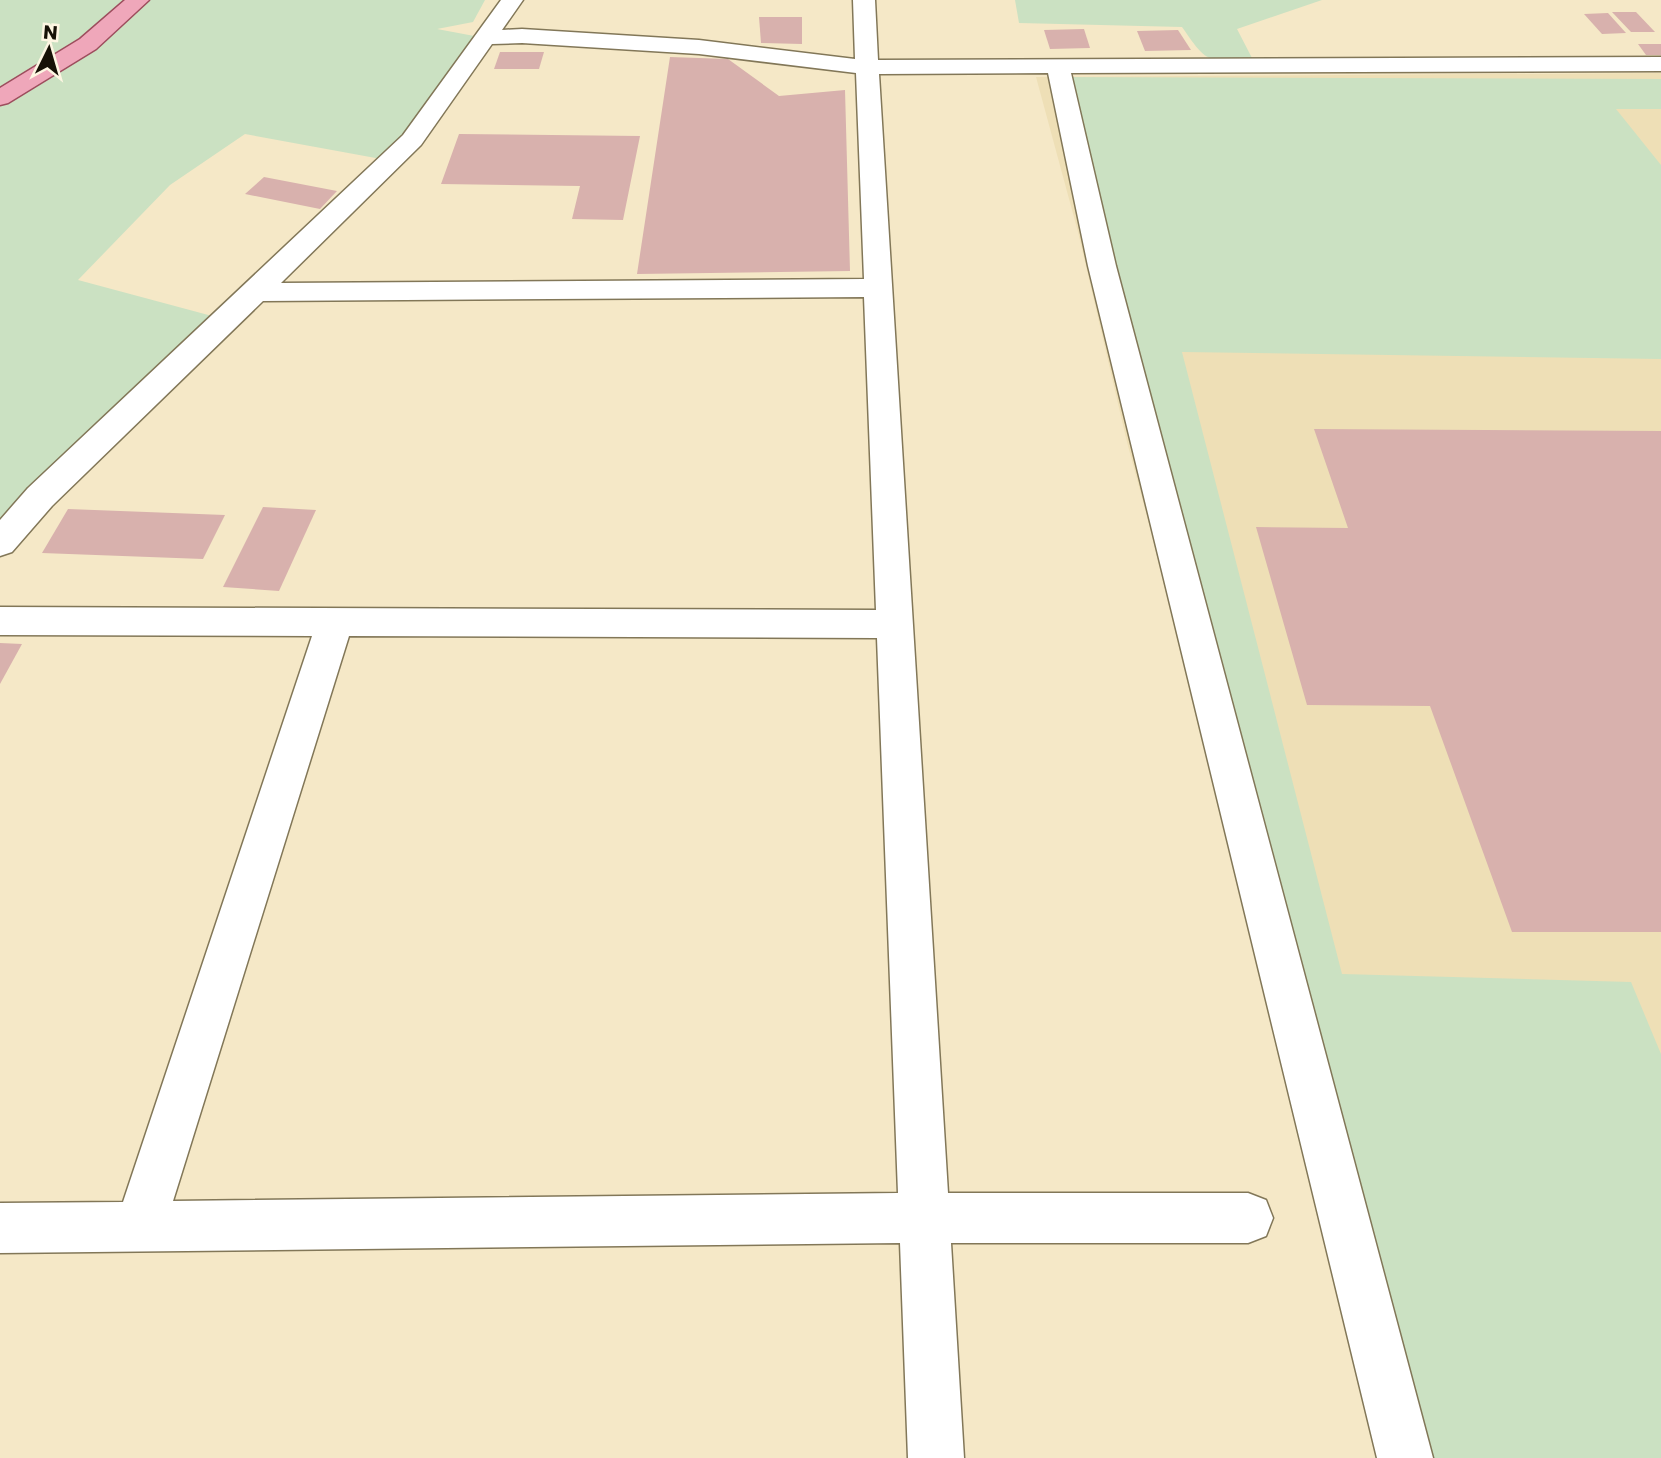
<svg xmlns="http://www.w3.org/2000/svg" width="1661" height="1458" font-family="Poppins,sans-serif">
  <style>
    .built { fill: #eedfb6 }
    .green { fill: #cbe1c2 }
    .building { fill: #d8b1ad }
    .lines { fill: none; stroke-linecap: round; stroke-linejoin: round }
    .minor-casing { stroke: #827758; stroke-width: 3 }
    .major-casing { stroke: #9d4d5d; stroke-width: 3 }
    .minor { fill: #fff; fill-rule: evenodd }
    .major { fill: #efa7ba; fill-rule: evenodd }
  </style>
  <rect width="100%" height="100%" fill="#f5e8c7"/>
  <polygon class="built" points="1661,73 1661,1458 1377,1458 1152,535 1127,442 1078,232 1036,77"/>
  <g class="green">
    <polygon points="0,0 485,0 473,22 437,29 485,38 392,161 245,134 170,185 78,280 227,320 0,553"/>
    <path d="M1015,0H1322L1237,29L1252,58C1206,60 1209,66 1182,27L1019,23Z"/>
    <polygon points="1056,77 1661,79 1661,109 1616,109 1661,165 1661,359 1182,352 1342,974 1631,982 1661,1054 1661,1458 1376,1458"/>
  </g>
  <g class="building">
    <polygon points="1612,12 1636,12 1655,32 1631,32"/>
    <polygon points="1608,13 1626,33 1602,34 1584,14"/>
    <polygon points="759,17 802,17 802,44 761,43"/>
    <polygon points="1084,29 1090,48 1050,49 1044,30"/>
    <polygon points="1178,30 1191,50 1145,51 1137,31"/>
    <polygon points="1638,44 1661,44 1661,55 1646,55"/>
    <polygon points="500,52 544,52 539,69 494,69"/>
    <polygon points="670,57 728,59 779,96 845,90 850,271 637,274"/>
    <polygon points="459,134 640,136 623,220 572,219 580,186 441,184"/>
    <polygon points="264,177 337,191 320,209 245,194"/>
    <polygon points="1314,429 1661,431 1661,932 1512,932 1430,706 1307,705 1256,527 1348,528"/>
    <polygon points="263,507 316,510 279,591 223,587"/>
    <polygon points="68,509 225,515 203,559 42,553"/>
    <polygon points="0,643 22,644 0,684"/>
  </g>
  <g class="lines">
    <g class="minor-casing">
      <path id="minor" d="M501,0H523L502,30L522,29L699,40L855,59L853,0H875L878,60L1661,57V71L1071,73L1116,266L1433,1458H1377L1088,266L1048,73L879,74L948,1193H1248L1266,1200L1273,1218L1266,1236L1248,1243H951L964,1458H908L900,1243L0,1253V1203L123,1202L312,636L0,635V607L876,610L864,297L263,301L52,506L12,552L0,556V520L28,488L403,135ZM522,43L699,54L856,73L864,279L281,283L421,145L492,44ZM349,636L877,638L898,1193L173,1201Z"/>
    </g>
    <g class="major-casing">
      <polygon id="major" points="125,0 149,0 96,49 8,103 0,105 0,88 80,39"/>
    </g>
    <use href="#minor" class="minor"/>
    <use href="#major" class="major"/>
  </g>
  <g transform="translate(49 49) rotate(5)" stroke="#fdf6e2" stroke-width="5" paint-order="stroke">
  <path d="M0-5L12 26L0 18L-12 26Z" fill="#161106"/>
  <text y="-10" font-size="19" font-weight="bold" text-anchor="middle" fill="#161106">N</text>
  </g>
</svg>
